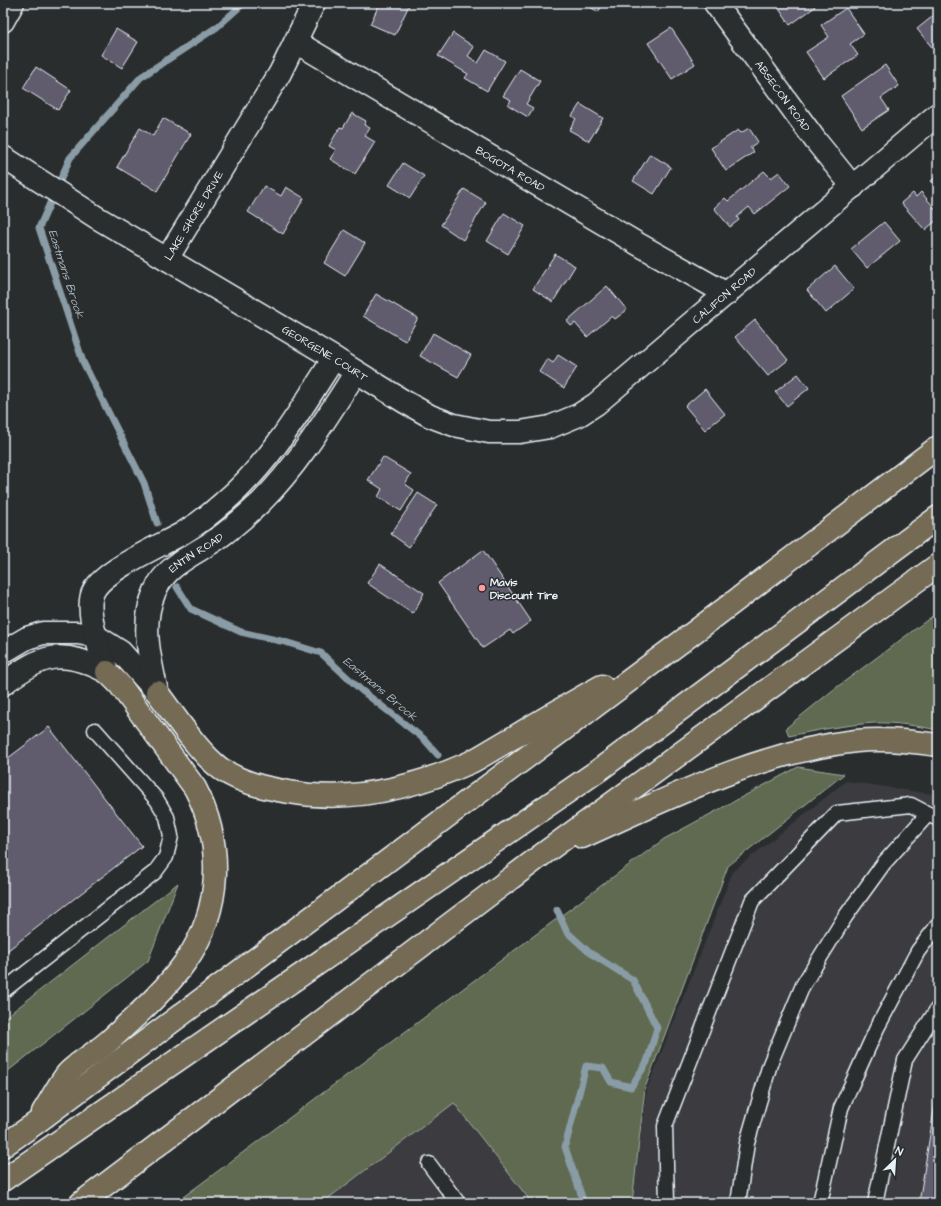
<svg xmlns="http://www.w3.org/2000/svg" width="941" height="1206" font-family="'Architects Daughter',sans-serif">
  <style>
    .built { fill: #3a3b41 }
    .green { fill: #5e6a51; stroke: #a3aea4 }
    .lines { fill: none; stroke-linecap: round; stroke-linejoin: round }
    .stream { stroke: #8a9ca6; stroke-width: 7 }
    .building { fill: #605b6d; stroke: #e8f1f8 }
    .lane-casing { stroke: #e8f1f8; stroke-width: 17 }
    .street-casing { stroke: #e8f1f8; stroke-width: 25 }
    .secondary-casing { stroke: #e8f1f8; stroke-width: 25 }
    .highway-casing { stroke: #e8f1f8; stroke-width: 25 }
    .lane { stroke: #2a2d2e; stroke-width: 14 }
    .street { stroke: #2a2d2e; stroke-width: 22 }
    .secondary { stroke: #2a2d2e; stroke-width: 22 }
    .highway { stroke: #746b52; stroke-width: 22 }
    .poi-dot { fill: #ff9aa2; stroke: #2a2d2e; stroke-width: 1.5 }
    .labels { text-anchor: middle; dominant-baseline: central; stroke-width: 3; stroke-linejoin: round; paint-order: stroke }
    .street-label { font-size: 11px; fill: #e8f1f8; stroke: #2a2d2e }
    .poi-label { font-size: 11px; font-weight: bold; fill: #e8f1f8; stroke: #2a2d2e; text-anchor: start }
    .water-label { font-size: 12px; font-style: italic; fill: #aab9c2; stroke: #2a2d2e }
  </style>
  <rect width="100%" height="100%" fill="#2a2d2e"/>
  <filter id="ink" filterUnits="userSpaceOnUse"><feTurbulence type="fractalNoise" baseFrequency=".025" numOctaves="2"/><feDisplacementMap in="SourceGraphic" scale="8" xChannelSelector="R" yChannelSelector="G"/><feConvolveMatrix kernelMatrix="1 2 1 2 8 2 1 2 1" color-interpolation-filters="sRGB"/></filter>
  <g filter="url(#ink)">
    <g class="built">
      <polygon points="846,781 938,795 938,1203 632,1203 647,1089 733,871"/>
      <polygon points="454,1102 532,1203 322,1203"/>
    </g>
    <g class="green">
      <path d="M938,612V730C917,726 895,722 874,723C845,725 817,730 789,736L786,728L833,690Z"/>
      <polygon points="798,767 844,774 728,866 645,1088 632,1203 532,1203 454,1103 322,1203 175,1203 664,839"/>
      <polygon points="178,883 148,961 3,1075 3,1019"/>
    </g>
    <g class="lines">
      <g class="stream">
        <polyline points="157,523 144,483 83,362 39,228 70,158 141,77 217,27 244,3"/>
        <polyline points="177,587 191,609 241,632 285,642 321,653 361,690 424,739 438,755"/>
        <polyline points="557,910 567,932 590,953 633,980 657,1028 647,1062 631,1087 611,1082 603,1068 586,1066 565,1147 584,1203"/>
      </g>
    </g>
    <g class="building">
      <polygon points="380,3 410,3 395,35 370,24"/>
      <polygon points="584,3 604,3 598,12"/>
      <polygon points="775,3 812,3 815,7 790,25"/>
      <polygon points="846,8 864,34 850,44 858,55 824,78 806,52 829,37 821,25"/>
      <polygon points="938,12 938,49 935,51 917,29"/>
      <polygon points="671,28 695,64 672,79 648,43"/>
      <polygon points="116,29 138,42 122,68 101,55"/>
      <polygon points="453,33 474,47 468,56 478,63 486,50 505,61 487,91 465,78 468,74 438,56"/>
      <polygon points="885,65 899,86 881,98 889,110 862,128 841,96"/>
      <polygon points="36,67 71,90 58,110 23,88"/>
      <polygon points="520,69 540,81 526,104 533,108 528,117 508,105 511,100 503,96"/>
      <polygon points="580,104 603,118 589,141 569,130 576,119 572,116"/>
      <polygon points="352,113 366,121 364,125 370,128 365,136 375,142 355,174 330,159 336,150 329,146 340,127 343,128"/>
      <polygon points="163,118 191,134 157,191 117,167 140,128 153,136"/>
      <polygon points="749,128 758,142 750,147 754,152 726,171 711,148 738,130 741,133"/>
      <polygon points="650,154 671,167 654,194 633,181"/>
      <polygon points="403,163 424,176 410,198 389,185"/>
      <polygon points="764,171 771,178 779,172 790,186 755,214 749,207 737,217 739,220 730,227 714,208 725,198 728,201"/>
      <polygon points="938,175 938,190 931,181"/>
      <polygon points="264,186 281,196 286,187 304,198 283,234 248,212"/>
      <polygon points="464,189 486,202 463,240 441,225"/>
      <polygon points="921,192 938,212 938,219 925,230 901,203 913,193 916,197"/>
      <polygon points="504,213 525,226 508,254 487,241"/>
      <polygon points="884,222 900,241 867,268 851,249"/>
      <polygon points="344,230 365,243 345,276 324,263"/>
      <polygon points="555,254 575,266 553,302 533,289"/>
      <polygon points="835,266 854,289 826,313 807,290"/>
      <polygon points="607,286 627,310 615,319 612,316 587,337 575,323 571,326 567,321"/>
      <polygon points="376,294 418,318 405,341 363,316"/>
      <polygon points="755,320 788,360 768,376 735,337"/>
      <polygon points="433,333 471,355 458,377 420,356"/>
      <polygon points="558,355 577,367 564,388 539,372 547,359 553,363"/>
      <polygon points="798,374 809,388 787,406 775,392"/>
      <polygon points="705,389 725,414 705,430 685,406"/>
      <polygon points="383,457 411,474 405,484 414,490 401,511 378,497 382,489 368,480"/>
      <polygon points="418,493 437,505 409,547 391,534"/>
      <polygon points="483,550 531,621 513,634 510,630 483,648 438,583"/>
      <polygon points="380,564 424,593 413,614 367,583"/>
      <polygon points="49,727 142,846 3,954 3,762"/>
      <polygon points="938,1085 938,1203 919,1203"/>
      <polygon points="379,1197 384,1203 370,1203"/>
    </g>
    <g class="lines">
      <g class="lane-casing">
        <g id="lane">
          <polyline points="3,991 155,872 166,857 171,836 167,817 157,800 95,730"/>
          <polyline points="429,1164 458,1203"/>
          <polyline points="667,1203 665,1126 752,901 837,813 911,805 938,819"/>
          <polyline points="738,1203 747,1143 770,1064 803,985 845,917 884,863 928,814"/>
          <polyline points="820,1203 841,1108 877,1028 918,951 938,925"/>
          <polyline points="875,1203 905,1060 938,1008"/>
        </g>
      </g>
      <g class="street-casing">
        <g id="street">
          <path id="s1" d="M715,3L816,141L853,187"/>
          <polyline points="3,21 13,3"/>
          <path id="s2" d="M296,42L638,244L727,294"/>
          <path id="s3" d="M167,259L280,73L314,3"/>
        </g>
      </g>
      <g class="secondary-casing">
        <g id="secondary">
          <path id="s4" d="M3,157L96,217L334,358L405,402L430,416L454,425L489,432H520L550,427L579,415L596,404L938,114"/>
          <polyline points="3,652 27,638 43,633 77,633 96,636 121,652 155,690"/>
          <path d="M107,672C101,651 83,610 94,590C106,569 160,546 183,533C198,524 211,514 224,502C271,462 301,409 334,358"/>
          <path d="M3,684C42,654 62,648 107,672"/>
          <path id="s5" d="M157,692C150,659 140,624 155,591C166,565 195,554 217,539C232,528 247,515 261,502C299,464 327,417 356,372"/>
        </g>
      </g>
      <g class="highway-casing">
        <g id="highway">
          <path d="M157,692C175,716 198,752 221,769C242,783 265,788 289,792C351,803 414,788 471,762C486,754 501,744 516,736C544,719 573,702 602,686"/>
          <path d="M582,837C671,797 759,752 856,741C884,738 911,741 938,745"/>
          <path d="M43,1112C51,1100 58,1085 67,1074C70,1070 75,1067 78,1064C89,1056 100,1049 110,1040C136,1016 165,991 186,961C222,909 224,844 195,788L120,685L107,672"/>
          <polyline points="3,1146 36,1123 693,633 938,447"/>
          <polyline points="3,1180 599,770 938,517"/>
          <polyline points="81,1203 543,854 938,565"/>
        </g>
      </g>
      <use href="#lane" class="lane"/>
      <use href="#street" class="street"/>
      <use href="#secondary" class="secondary"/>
      <use href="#highway" class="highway"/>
    </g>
  </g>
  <circle class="poi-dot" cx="482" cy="588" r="4"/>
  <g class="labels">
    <g class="street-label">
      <text stroke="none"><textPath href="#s1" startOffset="115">ABSECON ROAD</textPath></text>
      <text stroke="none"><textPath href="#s2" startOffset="249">BOGOTA ROAD</textPath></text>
      <text stroke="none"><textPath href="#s3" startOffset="51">LAKE SHORE DRIVE</textPath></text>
      <text stroke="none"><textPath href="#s4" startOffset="842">CALIFON ROAD</textPath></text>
      <text stroke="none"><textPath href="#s4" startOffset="377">GEORGENE COURT</textPath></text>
      <text stroke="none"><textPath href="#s5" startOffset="160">ENTIN ROAD</textPath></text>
    </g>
    <g class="poi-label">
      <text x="490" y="582">Mavis<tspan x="490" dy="13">Discount Tire</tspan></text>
    </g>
    <g class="water-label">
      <text transform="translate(66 274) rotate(72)">Eastmans Brook</text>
      <text transform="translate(380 689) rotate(40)">Eastmans Brook</text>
    </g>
  </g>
  <rect width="941" height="1206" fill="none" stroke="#2a2d2e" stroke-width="16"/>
  <rect x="8" y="8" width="925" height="1190" fill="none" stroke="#e8f1f8" stroke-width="1.5" filter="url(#ink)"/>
  <g transform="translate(895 1160) rotate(25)" stroke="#2a2d2e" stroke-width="3" paint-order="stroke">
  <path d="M0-3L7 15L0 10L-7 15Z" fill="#e8f1f8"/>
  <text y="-6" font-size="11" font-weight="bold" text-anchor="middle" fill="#e8f1f8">N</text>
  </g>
</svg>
